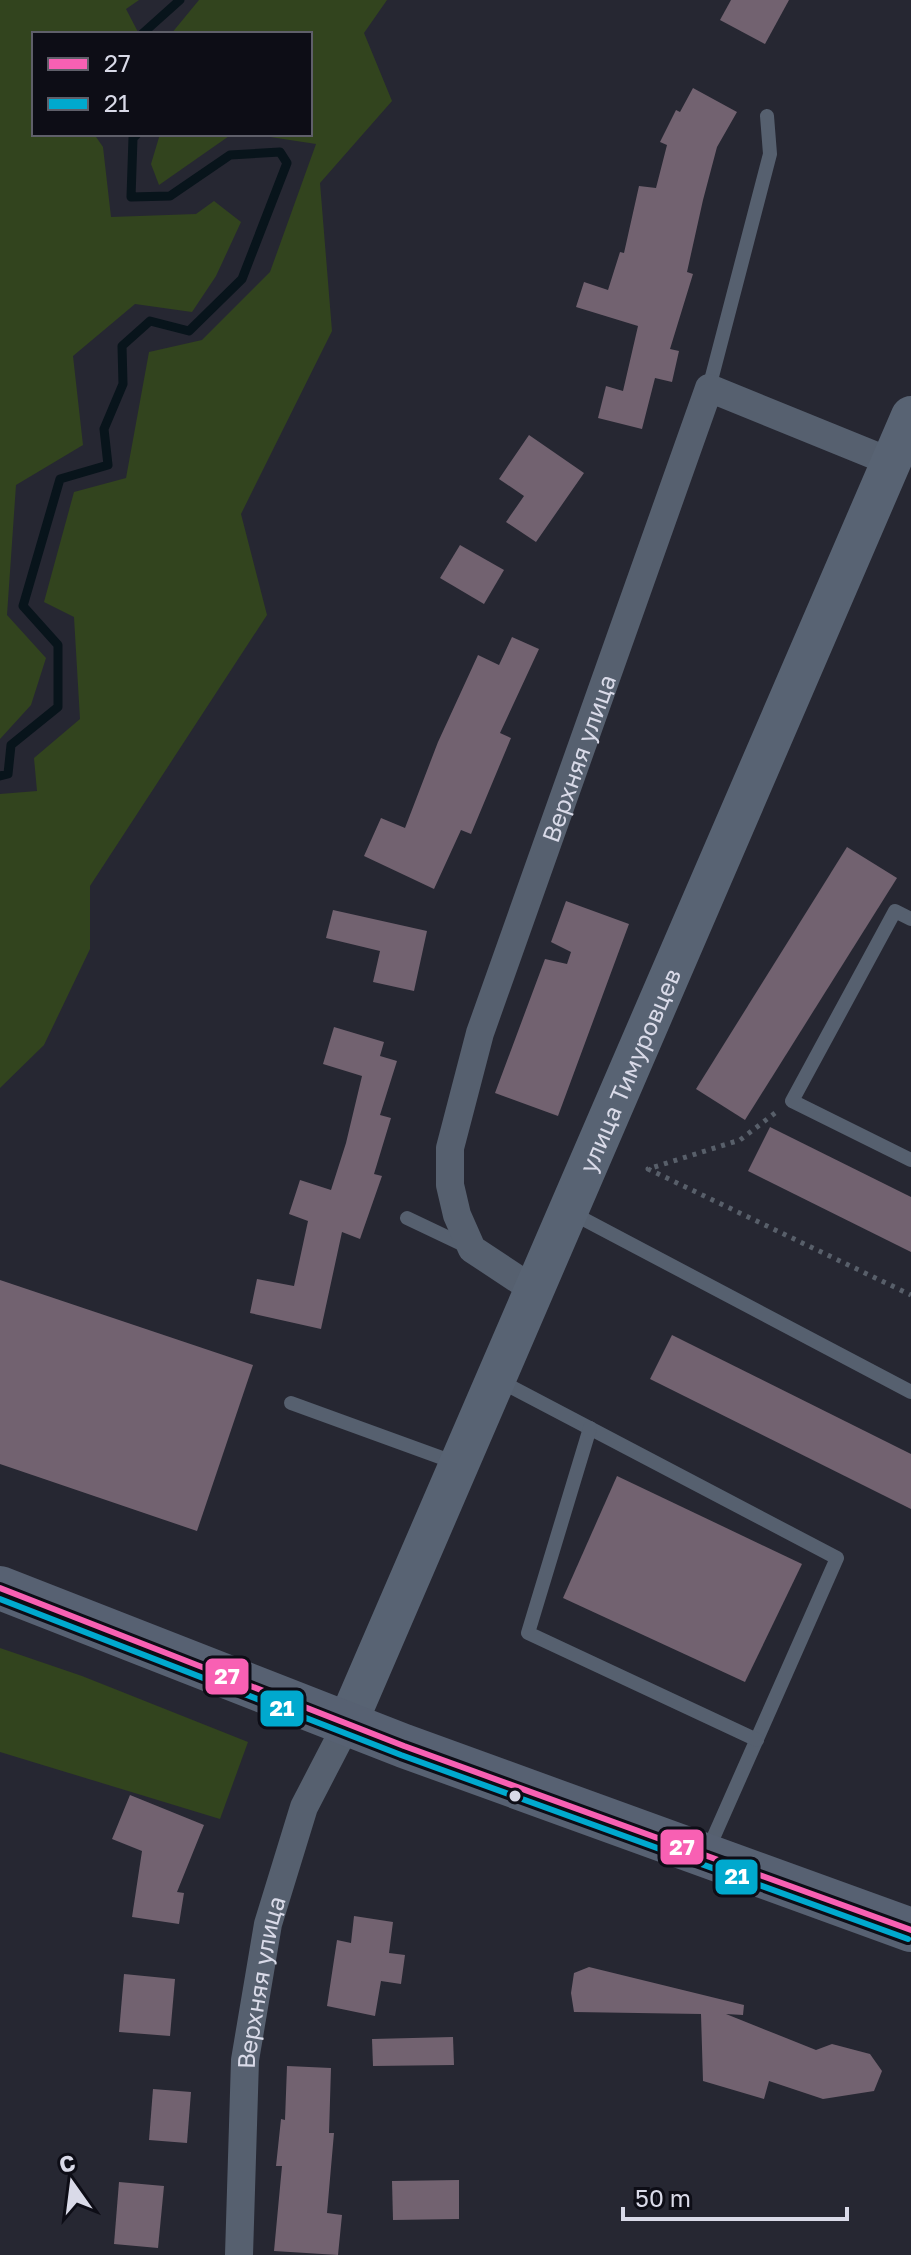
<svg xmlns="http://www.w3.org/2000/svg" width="911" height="2255" font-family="'Golos Text',sans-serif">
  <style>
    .green { fill: #32441e }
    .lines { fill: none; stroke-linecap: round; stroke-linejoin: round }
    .stream { stroke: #08141b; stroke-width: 9 }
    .building { fill: #726270 }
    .path { stroke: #585f6a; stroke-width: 5; stroke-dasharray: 4 6; stroke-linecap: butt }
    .lane { stroke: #56606f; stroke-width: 14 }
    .street { stroke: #56606f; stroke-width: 28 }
    .secondary { stroke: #586373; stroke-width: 40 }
    .primary { stroke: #576172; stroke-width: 44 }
    .bus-1-casing { stroke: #0d0d16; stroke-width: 12 }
    .bus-2-casing { stroke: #0d0d16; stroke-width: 12 }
    .bus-1 { stroke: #f860b3; stroke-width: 6 }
    .bus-2 { stroke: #00a9ce; stroke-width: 6 }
    .bus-dot { fill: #d9dae8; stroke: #0d0d16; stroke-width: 3 }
    .labels { text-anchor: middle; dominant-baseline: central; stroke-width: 8; stroke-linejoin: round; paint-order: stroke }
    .street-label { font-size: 24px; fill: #d9dae8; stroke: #0d0d16 }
    .line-badge { stroke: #0d0d16; stroke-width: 3 }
    .badge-label { font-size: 22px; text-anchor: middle; font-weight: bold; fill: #fff }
  </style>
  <rect width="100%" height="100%" fill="#262732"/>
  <g class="green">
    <polygon points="0,0 139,0 126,9 139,34 34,34 34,134 94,134 103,147 111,217 196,214 214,201 241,222 216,276 192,312 135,304 73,356 83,445 16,485 7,615 46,658 31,705 0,739"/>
    <polygon points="199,0 387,0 364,33 392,101 320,183 332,331 241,514 267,615 90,886 90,949 44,1045 0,1088 0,794 37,791 34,758 80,719 74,617 44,602 74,492 126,478 149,352 202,340 270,272 316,144 251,134 310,134 310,34 171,34"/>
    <polygon points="160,134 232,134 159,185 151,164"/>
    <polygon points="0,1648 82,1676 248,1742 220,1819 0,1752"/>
  </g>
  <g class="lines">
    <g class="stream">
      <polyline points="142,34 180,0"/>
      <polyline points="0,776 8,774 11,745 58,707 58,645 23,606 60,479 108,465 104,429 123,384 122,346 150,321 189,331 242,279 287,163 280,152 230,155 170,196 131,197 133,138 137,134"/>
    </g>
  </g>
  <g class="building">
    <polygon points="731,0 789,0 765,44 720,20"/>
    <polygon points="693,88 737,112 717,147 703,200 687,272 693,274 670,349 679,351 672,382 655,378 642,429 598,418 606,386 623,391 638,326 576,307 584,282 608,290 620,252 624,253 639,186 656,188 667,145 660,142 676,110 680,112"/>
    <polygon points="529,435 584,473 536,542 506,522 524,496 499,479"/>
    <polygon points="460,545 504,570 484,604 440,578"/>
    <polygon points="512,637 539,649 500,733 511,738 471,834 461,830 434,889 364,856 381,818 405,828 438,742 478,655 499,665"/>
    <polygon points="847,847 897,878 745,1120 696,1089"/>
    <polygon points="566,901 629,924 558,1116 495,1093 545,959 567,964 571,952 551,942"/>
    <polygon points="333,910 427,931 414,991 373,982 380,951 326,938"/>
    <polygon points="334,1027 384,1042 380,1056 397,1061 380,1115 391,1118 374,1174 382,1176 360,1239 342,1232 321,1329 250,1313 257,1279 294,1286 308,1221 289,1214 300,1180 331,1190 346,1143 362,1076 323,1064"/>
    <polygon points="770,1127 911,1197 911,1252 748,1171"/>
    <polygon points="0,1280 253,1365 197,1531 0,1464"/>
    <polygon points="672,1335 911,1454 911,1509 650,1379"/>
    <polygon points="617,1476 802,1564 745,1682 563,1598"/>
    <polygon points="130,1795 204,1825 177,1892 184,1893 179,1924 132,1917 142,1851 112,1839"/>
    <polygon points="354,1916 393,1922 389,1953 405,1955 401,1984 381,1981 375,2016 327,2006 337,1940 351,1943"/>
    <polygon points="589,1967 744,2005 743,2015 726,2014 816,2050 832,2044 870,2054 882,2071 874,2091 823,2099 769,2081 764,2099 703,2081 701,2014 574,2012 571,1993 574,1973"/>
    <polygon points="124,1974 175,1979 170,2036 119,2032"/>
    <polygon points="453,2037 454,2065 373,2066 372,2039"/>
    <polygon points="287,2066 331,2068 329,2133 334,2133 327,2213 342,2215 338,2255 274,2251 282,2166 276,2166 281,2119 285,2120"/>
    <polygon points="153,2089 191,2092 187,2143 149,2140"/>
    <polygon points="459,2180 459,2219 393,2220 392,2181"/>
    <polygon points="119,2182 164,2186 158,2248 114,2244"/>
  </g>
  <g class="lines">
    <polyline class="path" points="775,1113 740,1140 648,1169 911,1295"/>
    <g class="lane">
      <polyline points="709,388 770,154 767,116"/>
      <polyline points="911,919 895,911 792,1101 911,1160"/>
      <polyline points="572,1213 911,1392"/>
      <polyline points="407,1218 468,1247"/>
      <polyline points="498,1380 837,1558 707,1852"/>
      <polyline points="291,1403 456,1463"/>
      <polyline points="590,1428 528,1633 757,1740"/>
    </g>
    <g class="street">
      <path id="s1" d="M534,1290L472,1249L457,1215L450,1185V1148L480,1033L709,388L891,462"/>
      <path id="s2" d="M239,2255L245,2060L268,1924L304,1807L347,1724"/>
    </g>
    <path class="secondary" id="s3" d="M347,1724L911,416"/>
    <polyline class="primary" points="0,1588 404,1746 911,1930"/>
    <g class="bus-1-casing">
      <polyline id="bus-1" points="0,1588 404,1746 911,1930"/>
    </g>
    <g class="bus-2-casing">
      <polyline id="bus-2" points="0,1599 401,1755 908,1939"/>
    </g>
    <use href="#bus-1" class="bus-1"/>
    <use href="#bus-2" class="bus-2"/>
  </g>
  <circle class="bus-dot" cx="515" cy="1796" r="7"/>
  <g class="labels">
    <g class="street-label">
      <text stroke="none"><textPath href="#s1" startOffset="590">Верхняя улица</textPath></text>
      <text stroke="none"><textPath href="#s3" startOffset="712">улица Тимуровцев</textPath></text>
      <text stroke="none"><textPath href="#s2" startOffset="274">Верхняя улица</textPath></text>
    </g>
  </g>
  <g class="line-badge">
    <rect x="204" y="1657" width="46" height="39" rx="8" fill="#f860b3"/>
    <rect x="259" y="1689" width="46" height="39" rx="8" fill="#00a9ce"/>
    <rect x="659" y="1828" width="46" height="38" rx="8" fill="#f860b3"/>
    <rect x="714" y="1858" width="45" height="38" rx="8" fill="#00a9ce"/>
  </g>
  <g class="badge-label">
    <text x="227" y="1684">27</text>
    <text x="282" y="1716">21</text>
    <text x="682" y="1855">27</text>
    <text x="737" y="1884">21</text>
  </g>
  <rect x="32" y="32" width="280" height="104" fill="#0d0d16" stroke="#5f5f6a" stroke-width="2"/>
  <rect x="48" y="58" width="40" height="12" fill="#f860b3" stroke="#5f5f6a" stroke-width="2"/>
  <text x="104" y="72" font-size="24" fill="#d9dae8">27</text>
  <rect x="48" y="98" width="40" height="12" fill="#00a9ce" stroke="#5f5f6a" stroke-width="2"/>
  <text x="104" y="112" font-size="24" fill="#d9dae8">21</text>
  <g transform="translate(72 2183) rotate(346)" stroke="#0d0d16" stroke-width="6" paint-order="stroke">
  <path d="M0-6L14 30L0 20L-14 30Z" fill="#d9dae8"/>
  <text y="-12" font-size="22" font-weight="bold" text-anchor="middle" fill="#d9dae8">С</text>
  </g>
  <path d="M623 2207v12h224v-12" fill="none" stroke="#d9dae8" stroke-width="4"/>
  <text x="635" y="2207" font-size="24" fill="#d9dae8" stroke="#0d0d16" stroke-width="6" paint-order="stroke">50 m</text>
</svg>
